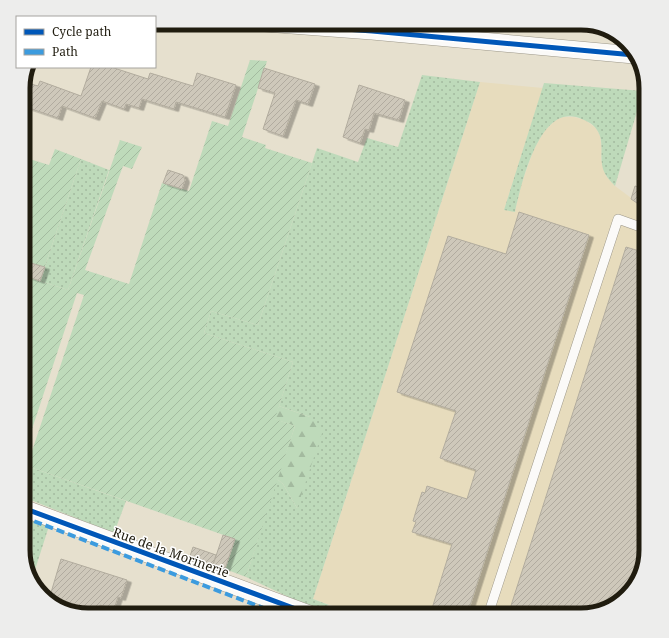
<svg xmlns="http://www.w3.org/2000/svg" width="669" height="638" font-family="'Noto Serif',serif">
  <style>
    .built { fill: #e7dcbd }
    .grass { fill: url(#grass-dots) }
    .forest { fill: url(#forest-firs) }
    .garden { fill: url(#garden-furrows) }
    .building { fill: url(#building-hatch); stroke: #b2ac9e; filter: url(#shadow) }
    .lines { fill: none; stroke-linecap: round; stroke-linejoin: round }
    .lane-casing { stroke: #9c9789; stroke-width: 10 }
    .street-casing { stroke: #9c9789; stroke-width: 18 }
    .lane { stroke: #fbfaf8; stroke-width: 9 }
    .street { stroke: #fbfaf8; stroke-width: 17 }
    .quiet { stroke: #3c9bde; stroke-width: 4; stroke-dasharray: 8 4; stroke-linecap: butt }
    .cycleway-casing { stroke: #fff; stroke-width: 8 }
    .cycleway { stroke: #0057b8; stroke-width: 5 }
    .labels { text-anchor: middle; dominant-baseline: central; stroke-width: 3; stroke-linejoin: round; paint-order: stroke }
    .street-label { font-size: 13px; fill: #201c0f; stroke: #fff }
    .rim { fill: none; stroke: #201c0f; stroke-width: 5 }
  </style>
  <defs>
    <pattern id="grass-dots" width="8" height="8" patternUnits="userSpaceOnUse"><rect width="8" height="8" fill="#bedaba"/><path d="M2 2h.1M6 6h.1" fill="none" stroke="#a3ba9f" stroke-width="1.8" stroke-linecap="round"/></pattern>
    <pattern id="forest-firs" width="22" height="20" patternUnits="userSpaceOnUse"><rect width="22" height="20" fill="#bedaba"/><path d="M5 1l3.5 6h-7zM16 11l3.5 6h-7z" fill="#a3ba9f"/></pattern>
    <pattern id="garden-furrows" width="10" height="10" patternUnits="userSpaceOnUse"><rect width="10" height="10" fill="#bedaba"/><path d="M-1 1l2-2M0 10L10 0M9 11l2-2" fill="none" stroke="#a3ba9f"/></pattern>
    <pattern id="building-hatch" width="6" height="6" patternUnits="userSpaceOnUse"><rect width="6" height="6" fill="#cec8ba"/><path d="M-1 1l2-2M0 6l6-6M5 7l2-2" fill="none" stroke="#b1ab9f"/></pattern>
    <filter id="shadow"><feDropShadow dx="4.5" dy="2.5" stdDeviation="0" flood-color="#0004"/></filter>
  </defs>
  <rect width="100%" height="100%" fill="#e6e0ce"/>
  <polygon class="built" points="480,82 543,88 504,210 515,211 521,185 534,149 545,130 556,120 563,117 574,117 585,120 596,128 600,136 602,149 601,159 606,176 615,186 646,209 646,550 641,575 624,599 581,615 359,615 313,599"/>
  <g class="grass">
    <polygon points="422,75 480,82 313,599 329,605 316,609 295,600 246,577 277,479 283,484 297,508 310,417 279,406 293,362 204,333 211,311 258,325 317,148 358,162 367,138 398,147"/>
    <path d="M544,83L643,91L615,186C610,181 605,175 603,169C599,155 605,142 597,130C593,123 583,119 576,117C538,107 521,186 515,212L504,210Z"/>
    <polygon points="81,159 109,170 68,290 40,281"/>
    <polygon points="23,275 31,278 23,301"/>
    <polygon points="27,466 126,501 114,533 23,497 23,479"/>
    <polygon points="23,517 49,526 33,576 23,550"/>
  </g>
  <polygon class="forest" points="279,406 310,417 323,430 297,508 283,484 277,479 295,426 274,419"/>
  <g class="garden">
    <polygon points="344,23 453,23 453,32"/>
    <polygon points="250,60 267,61 242,137 266,145 265,148 312,163 258,325 211,311 204,333 293,362 275,419 295,426 246,577 225,569 235,539 27,466 84,295 77,293 31,432 23,429 23,301 31,278 23,275 23,157 49,165 55,149 81,159 40,281 68,290 120,140 142,147 132,169 123,166 85,270 129,284 162,183 189,191 212,121 228,126"/>
  </g>
  <g class="building">
    <polygon points="91,67 111,67 148,79 150,73 193,86 197,73 236,85 225,117 176,102 174,109 142,99 139,108 126,104 124,109 102,101 95,118 62,106 58,118 23,106 24,82 38,86 40,81 81,96"/>
    <polygon points="264,68 315,84 308,104 296,100 283,136 263,129 275,93 258,88"/>
    <polygon points="359,85 405,100 399,120 374,113 369,130 365,129 360,143 343,137"/>
    <polygon points="168,170 183,175 185,180 182,189 163,183"/>
    <polygon points="635,186 646,189 646,209 631,199"/>
    <polygon points="519,212 589,235 467,615 430,615 452,544 412,532 416,522 413,521 416,511 422,492 425,493 427,486 467,499 476,470 440,458 456,411 397,392 448,236 506,254"/>
    <polygon points="626,247 646,253 646,550 641,575 624,599 581,615 508,615"/>
    <polygon points="27,262 45,267 40,281 23,275"/>
    <polygon points="223,535 235,539 225,569 213,565"/>
    <polygon points="193,547 216,555 212,567 189,559"/>
    <polygon points="61,559 127,580 121,598 118,597 114,609 100,605 98,612 50,596"/>
  </g>
  <g class="lines">
    <g class="lane-casing">
      <polyline id="lane" points="488,615 618,219 646,229"/>
    </g>
    <g class="street-casing">
      <g id="street">
        <polyline points="265,23 372,31 634,55"/>
        <polyline points="23,508 312,615"/>
      </g>
    </g>
    <use href="#lane" class="lane"/>
    <use href="#street" class="street"/>
    <polyline class="quiet" points="23,517 282,615"/>
    <g class="cycleway-casing">
      <g id="cycleway">
        <polyline points="265,23 372,31 634,55"/>
        <polyline points="23,508 312,615"/>
      </g>
    </g>
    <use href="#cycleway" class="cycleway"/>
  </g>
  <g class="labels">
    <g class="street-label">
      <text transform="translate(171 552) rotate(20)">Rue de la Morinerie</text>
    </g>
  </g>
  <path d="M0 0H669V638H0ZM88 30H581A58 58 0 0 1 639 88V550A58 58 0 0 1 581 608H88A58 58 0 0 1 30 550V88A58 58 0 0 1 88 30Z" fill="#ededec" fill-rule="evenodd"/>
  <path class="rim" d="M88 30H581A58 58 0 0 1 639 88V550A58 58 0 0 1 581 608H88A58 58 0 0 1 30 550V88A58 58 0 0 1 88 30Z"/>
  <rect x="16" y="16" width="140" height="52" fill="#ffffff" stroke="#a6a49f"/>
  <rect x="24" y="29" width="20" height="6" fill="#0057b8" stroke="#a6a49f"/>
  <text x="52" y="36" font-size="12" fill="#201c0f">Cycle path</text>
  <rect x="24" y="49" width="20" height="6" fill="#3c9bde" stroke="#a6a49f"/>
  <text x="52" y="56" font-size="12" fill="#201c0f">Path</text>
</svg>
